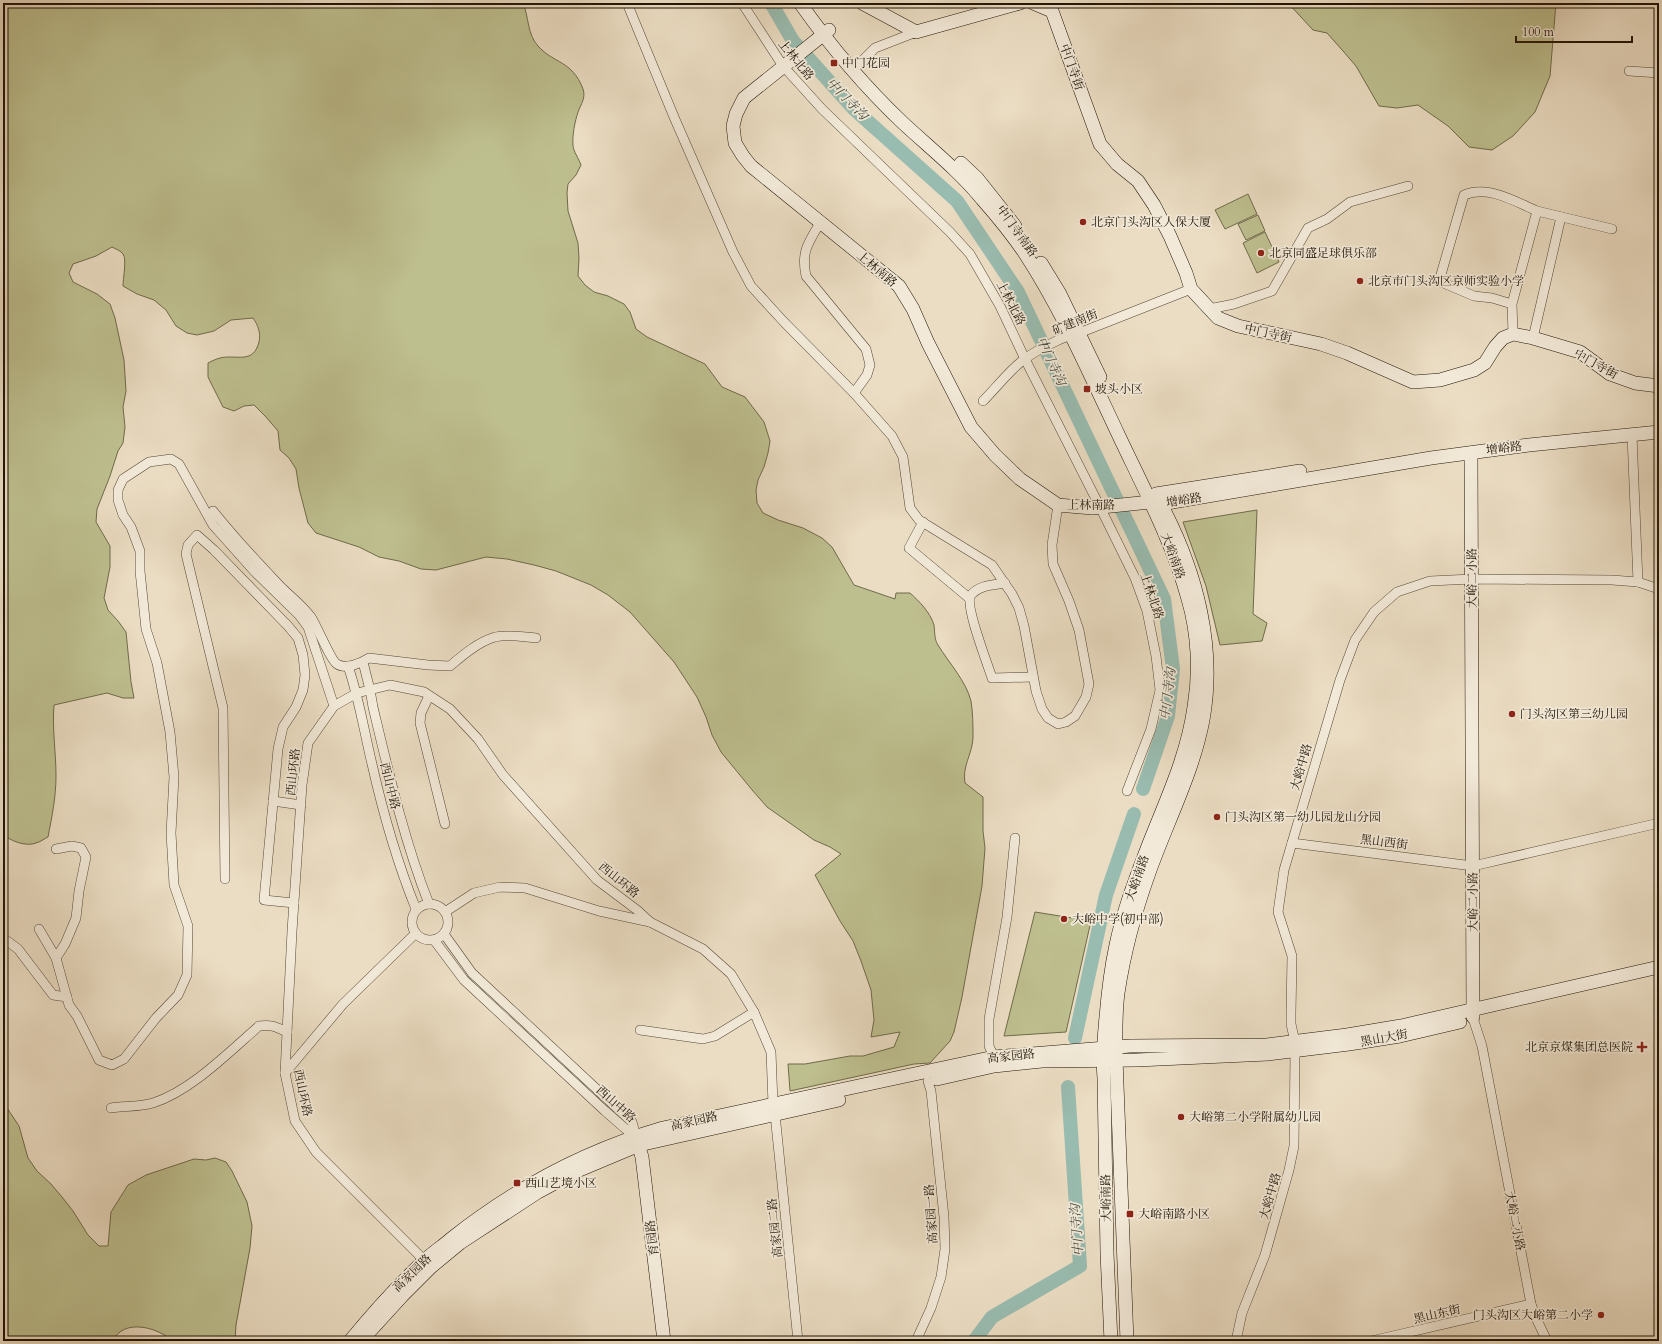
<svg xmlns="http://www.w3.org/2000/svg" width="1662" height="1344" font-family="Cardo,'Noto Serif SC',serif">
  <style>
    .green { fill: #bebf8f; stroke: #6f6a4a }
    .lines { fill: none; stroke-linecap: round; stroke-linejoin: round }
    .river { stroke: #99bcb0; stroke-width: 14 }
    .street-casing { stroke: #534635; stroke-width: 10 }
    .secondary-casing { stroke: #201406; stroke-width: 14 }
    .street { stroke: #f2e9d8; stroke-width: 9 }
    .secondary { stroke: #f2e9d8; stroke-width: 13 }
    .poi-dot { fill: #8f2418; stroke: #f2e9d8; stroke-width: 1.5 }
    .labels { text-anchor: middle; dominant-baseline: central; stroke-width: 3.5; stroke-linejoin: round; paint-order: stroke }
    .street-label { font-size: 12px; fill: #201406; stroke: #f2e9d8 }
    .poi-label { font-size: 12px; fill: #201406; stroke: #f2e9d8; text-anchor: start }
    .water-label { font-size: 13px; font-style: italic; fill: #4a4f42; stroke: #f2e9d8 }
  </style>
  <rect width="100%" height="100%" fill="#ebddc3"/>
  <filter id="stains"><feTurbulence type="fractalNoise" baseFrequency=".005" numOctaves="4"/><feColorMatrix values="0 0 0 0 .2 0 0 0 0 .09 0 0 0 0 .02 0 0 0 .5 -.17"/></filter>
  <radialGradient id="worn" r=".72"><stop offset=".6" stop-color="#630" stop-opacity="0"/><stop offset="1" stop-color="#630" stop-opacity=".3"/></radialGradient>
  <g class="green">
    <path d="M3,3H523C529,17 527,34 538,46C554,64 572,60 583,89C586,98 581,104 578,112C575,121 572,136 573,145C573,151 579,159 581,165L576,175L568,184L567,193L568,211L578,243L579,258L578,276L585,285L594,292L608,296L624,304L630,312L636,329L647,337L705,364L722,387L745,397L764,422L770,441L768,453L764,467L758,480L756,490L757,503L763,513L778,520L803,528L822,538L832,547L854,585L895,599L896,593H910C919,601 930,612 934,625C935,632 934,639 938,645C949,663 966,681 971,701C973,712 973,727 973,738C972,755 962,766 965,783L983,797V831L985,848L982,886L962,997L954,1032L950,1041L930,1063L914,1064L790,1091L788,1064H805L850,1056H863L894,1047L900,1032L871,1037L874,1020L871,990L861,961L853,941L840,921L815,875L841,854L830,847L814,840L767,807L753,791L721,752L712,735L706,717L697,697L674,662L630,612L608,595L591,585L556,571L534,565L507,559L486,557L436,570L421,569L399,561L379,557L359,547L316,533L308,523L299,488L296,469L289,458L280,450L278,431L266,417L254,405L244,406L234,411L223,407L208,377V363C212,361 216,359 220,358C236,354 253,365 259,342C261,333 258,325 253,318L231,320L214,331L197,335L187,333L176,326L166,310L154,300L137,294L123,286C123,278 127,259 123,254C121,251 116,249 112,247L96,256L73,264L69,273L73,282L97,294L110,304L115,318L124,360L126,391L123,407L125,427L123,443L118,451L110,476L97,509L96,522L110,546V567L104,598L108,610L118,621L126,632L131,682L134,698H123L107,693L54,705C52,729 56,752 56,776C56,797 52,816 48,837C44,839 40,842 36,843C26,847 10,841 3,834Z"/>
    <polygon points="1288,3 1556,3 1550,76 1535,112 1513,136 1492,150 1469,147 1448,126 1418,105 1397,108 1379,106 1356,66 1343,51 1327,33 1313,30"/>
    <polygon points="1248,194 1257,214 1225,229 1215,210"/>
    <polygon points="1258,215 1265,231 1246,240 1238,224"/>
    <polygon points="1265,232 1279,262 1257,273 1243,243"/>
    <polygon points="1257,510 1253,614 1267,623 1262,641 1220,645 1206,586 1183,522"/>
    <polygon points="1035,912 1091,921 1066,1032 1004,1036"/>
    <path d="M3,1102L19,1126L28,1158L37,1171L51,1184L62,1197L73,1211L88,1235L99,1246H108L111,1212L128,1185L146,1175L194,1159L206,1160L215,1158L226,1162L232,1171L247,1202L252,1226L250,1248L236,1325L235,1341H172C158,1327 123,1318 113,1341H3Z"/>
  </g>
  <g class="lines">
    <g class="river">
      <polyline points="771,3 793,41 854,109 957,201 1018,292 1164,599 1173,669 1168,716 1143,789"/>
      <polyline points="1075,1038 1106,895 1134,814"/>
      <polyline points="974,1341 992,1317 1080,1266 1068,1087"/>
    </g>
    <g class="street-casing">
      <g id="street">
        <polyline points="627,3 674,117 733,252 751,286 783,321 854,393 892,436 903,457 910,508 919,520 992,565 1012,594 1019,608 1024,626 1036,691 1042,709 1048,718 1058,724 1066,722 1075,716 1086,697 1089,684 1079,630 1069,601 1053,564 1052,545 1058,505"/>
        <polyline points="742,3 783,66 822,109 950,232 970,254 1000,306 1025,359 1100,507 1135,578 1147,611 1156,656 1160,690 1151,729 1127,791"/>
        <polyline points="852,71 875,48 916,32"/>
        <polyline points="1629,71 1659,73"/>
        <polyline points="1537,211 1612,229"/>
        <path d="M820,223C808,243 801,252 806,276L866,349L870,365L867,375L854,393"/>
        <path d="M1512,304L1492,298L1474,296L1441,282L1440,278L1464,195C1489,185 1514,201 1537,211L1512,304L1513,334"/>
        <polyline points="1209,309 1234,304 1272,291 1308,228 1327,219 1350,202 1408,186"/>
        <polyline points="1533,338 1561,217"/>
        <path d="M983,401C996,388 1008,372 1022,361C1033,352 1065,335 1079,333L1191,289"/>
        <polyline points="1632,435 1638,582"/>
        <path d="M213,511C234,537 257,562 280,586C290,596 302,605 311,617C317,626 331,661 337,664C346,670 361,663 369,658L428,665L450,666C463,655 478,642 495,637C508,634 523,637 536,638"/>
        <polyline points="923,522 909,548 969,598"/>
        <path d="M1005,583C993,585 979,585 971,595C964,604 988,665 992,678L1033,677"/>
        <path d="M363,662L370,690L373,707C389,774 404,840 429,904"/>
        <path d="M348,666C359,698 364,731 372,764C383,813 397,862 416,909"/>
        <polyline points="429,696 421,713 420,723 445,824"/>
        <polyline points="273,801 301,805"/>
        <polyline points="1292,843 1473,866 1659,823"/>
        <polyline points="56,849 72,846 81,848 86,857 79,891 76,918 65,944 56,958 69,1005 77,1016 99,1060 112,1065 124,1059 156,1018 178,995 187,975 188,926 174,885 171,833 174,777 170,732 157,663 146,629 140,571 140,551 131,527 123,515 118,500 118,490 123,479 149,462 171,459 179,464 213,525 254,571 299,615 308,627 334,706"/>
        <polyline points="225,879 223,708 186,554 188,545 197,535 214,550 288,626 298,638 303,655 305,675 303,690 296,707 283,727 278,749 264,900 294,903"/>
        <circle cx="430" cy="922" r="18"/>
        <polyline points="445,912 474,893 500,887 525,888 599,911 650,922"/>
        <polyline points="39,929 56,958"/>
        <polyline points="444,934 472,973 632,1122 636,1136"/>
        <polyline points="3,938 18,949 53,995 67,997"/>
        <polyline points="434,940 464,980 605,1111 628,1131 636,1136"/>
        <polyline points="1473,1018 1482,1046 1531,1304 1537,1320 1547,1341"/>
        <polyline points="640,1030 703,1039 715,1036 754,1012"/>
        <polyline points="1295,1042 1291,1024 1291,1013 1292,956 1278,912 1284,870 1340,680 1355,640 1374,612 1397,592 1430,581 1472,579 1612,580 1638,582 1659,589"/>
        <polyline points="994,1057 989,1046 989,1019 1007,917 1015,838"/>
        <polyline points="285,1073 343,1004 415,934"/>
        <path d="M111,1108C124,1106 140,1107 153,1103C191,1091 229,1052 259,1026C270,1024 277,1027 287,1032"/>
        <polyline points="775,1114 798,1341"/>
        <polyline points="424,1260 316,1152 295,1121 285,1073 292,931 302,785 308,743 334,706 357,693 390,685 424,692 450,709 478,739 503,775 597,880 637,910 650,922 703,949 731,974 754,1012 771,1052 773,1104"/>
        <polyline points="916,1341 931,1308 941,1277 945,1249 944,1217 931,1091 928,1081"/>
        <polyline points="1236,1341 1242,1313 1265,1255 1289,1170 1294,1146 1295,1051"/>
        <polyline points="1371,1341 1531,1304"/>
      </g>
    </g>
    <g class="secondary-casing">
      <g id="secondary">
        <path d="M800,3C831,47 864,86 903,123C930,148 958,170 982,199C997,216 1011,233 1024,252C1061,308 1090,375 1119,436C1144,489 1172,541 1188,599C1198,633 1200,672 1194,707C1187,757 1166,800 1148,846C1136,878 1123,911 1116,945C1111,968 1108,993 1106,1017C1104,1038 1102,1057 1104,1078L1107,1253L1111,1341"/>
        <polyline points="862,3 916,32 1020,3"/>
        <polyline points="1033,3 1052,11 1100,144 1117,164 1138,181 1154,205 1170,236 1186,273 1191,289 1218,318 1238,326 1321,344 1347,353 1413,382 1440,380 1474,370 1485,363 1495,347 1503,338 1513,334 1533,338 1580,352 1610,374 1635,383 1659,386"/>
        <polyline points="829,30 744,98 736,114 733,126 735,143 743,156 751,166 899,286 913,309 928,343 971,427 995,455 1020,479 1058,505 1092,508 1150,502 1161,504 1431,458 1529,445 1659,432"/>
        <polyline points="961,163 977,178 1015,226"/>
        <polyline points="1041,263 1060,294 1100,377"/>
        <polyline points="1471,453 1473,1017"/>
        <polyline points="1150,502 1156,494 1300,471"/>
        <polyline points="937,1079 994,1066 1042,1061 1137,1060 1268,1054 1349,1044 1400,1036 1460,1022"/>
        <polyline points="636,1138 642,1157 664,1341"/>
        <path d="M350,1341C373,1313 397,1286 424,1261C432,1253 443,1246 452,1238C514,1189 587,1150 663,1128L994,1057L1130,1046L1267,1045L1347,1035L1401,1026L1659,967"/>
        <polyline points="361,1341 402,1296 431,1267 460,1243 538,1192 577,1171 639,1145 839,1100"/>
        <path d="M1127,1341L1116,1059C1116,1037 1115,1015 1118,993C1124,953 1135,912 1149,873C1167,822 1193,773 1203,720C1216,648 1197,574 1164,510"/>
      </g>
    </g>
    <use href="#street" class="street"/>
    <use href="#secondary" class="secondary"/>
  </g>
  <g class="poi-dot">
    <rect x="830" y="59" width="8" height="8" rx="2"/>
    <circle cx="1083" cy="222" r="4"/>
    <circle cx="1261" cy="253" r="4"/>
    <circle cx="1360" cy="281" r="4"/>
    <rect x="1083" y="385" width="8" height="8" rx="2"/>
    <circle cx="1512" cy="714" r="4"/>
    <circle cx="1217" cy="817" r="4"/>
    <circle cx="1064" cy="919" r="4"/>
    <path d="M1640 1041h4v4h4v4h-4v4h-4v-4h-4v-4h4z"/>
    <circle cx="1181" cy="1117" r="4"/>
    <rect x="513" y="1179" width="8" height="8" rx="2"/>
    <rect x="1126" y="1210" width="8" height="8" rx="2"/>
    <circle cx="1601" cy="1315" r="4"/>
  </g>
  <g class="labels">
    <g class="street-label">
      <text transform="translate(796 60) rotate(51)">上林北路</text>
      <text transform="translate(1072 67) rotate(70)">中门寺街</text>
      <text transform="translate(1017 231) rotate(54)">中门寺南路</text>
      <text transform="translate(877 269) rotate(40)">上林南路</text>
      <text transform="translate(1011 303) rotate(63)">上林北路</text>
      <text transform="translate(1075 322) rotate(-22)">矿建南街</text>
      <text transform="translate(1268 333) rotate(12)">中门寺街</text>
      <text transform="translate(1596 364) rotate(29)">中门寺街</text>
      <text transform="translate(1504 448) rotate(-7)">增峪路</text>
      <text transform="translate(1184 500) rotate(-9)">增峪路</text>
      <text x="1091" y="505">上林南路</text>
      <text transform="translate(1173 556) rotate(70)">大峪南路</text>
      <text transform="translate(1472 578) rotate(-90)">大峪二小路</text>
      <text transform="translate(1152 596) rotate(71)">上林北路</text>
      <text transform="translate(1301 767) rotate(-74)">大峪中路</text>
      <text transform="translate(293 772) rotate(-84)">西山环路</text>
      <text transform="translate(390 786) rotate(76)">西山中路</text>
      <text transform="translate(1384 842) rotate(7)">黑山西街</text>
      <text transform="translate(1137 878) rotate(-70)">大峪南路</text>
      <text transform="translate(619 880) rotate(39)">西山环路</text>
      <text transform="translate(1473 902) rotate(-90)">大峪二小路</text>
      <text transform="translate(1384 1038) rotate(-10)">黑山大街</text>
      <text transform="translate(1011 1056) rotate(-6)">高家园路</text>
      <text transform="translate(303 1093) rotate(78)">西山环路</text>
      <text transform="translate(616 1104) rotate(42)">西山中路</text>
      <text transform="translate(694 1121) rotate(-13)">高家园路</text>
      <text transform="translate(1270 1196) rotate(-74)">大峪中路</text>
      <text transform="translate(1106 1198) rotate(-91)">大峪南路</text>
      <text transform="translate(931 1214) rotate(-94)">高家园一路</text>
      <text transform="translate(1515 1221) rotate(79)">大峪二小路</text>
      <text transform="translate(775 1228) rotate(-96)">高家园二路</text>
      <text transform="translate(652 1238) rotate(-97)">育园路</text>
      <text transform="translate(412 1273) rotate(-44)">高家园路</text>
      <text transform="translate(1437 1314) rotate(-13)">黑山东街</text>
    </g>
    <g class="poi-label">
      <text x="842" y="63">中门花园</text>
      <text x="1091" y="222">北京门头沟区人保大厦</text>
      <text x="1269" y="253">北京同盛足球俱乐部</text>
      <text x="1368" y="281">北京市门头沟区京师实验小学</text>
      <text x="1095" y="389">坡头小区</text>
      <text x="1520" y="714">门头沟区第三幼儿园</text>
      <text x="1225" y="817">门头沟区第一幼儿园龙山分园</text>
      <text x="1072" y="919">大峪中学(初中部)</text>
      <text x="1633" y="1047" text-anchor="end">北京京煤集团总医院</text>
      <text x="1189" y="1117">大峪第二小学附属幼儿园</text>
      <text x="525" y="1183">西山艺境小区</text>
      <text x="1138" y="1214">大峪南路小区</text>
      <text x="1593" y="1315" text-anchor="end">门头沟区大峪第二小学</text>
    </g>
    <g class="water-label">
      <text transform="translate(847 99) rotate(46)">中门寺沟</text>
      <text transform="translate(1051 361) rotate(65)">中门寺沟</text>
      <text transform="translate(1168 694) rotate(-83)">中门寺沟</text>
      <text transform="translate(1077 1230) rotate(-94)">中门寺沟</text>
    </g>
  </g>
  <rect width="1662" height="1344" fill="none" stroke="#ebddc3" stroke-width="16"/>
  <rect x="4" y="4" width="1654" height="1336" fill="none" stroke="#201406" stroke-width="2"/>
  <rect x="8" y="8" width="1646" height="1328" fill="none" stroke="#201406"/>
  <path d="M1516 36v6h116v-6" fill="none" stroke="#201406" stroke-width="2"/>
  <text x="1522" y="36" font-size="12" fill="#201406" stroke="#f2e9d8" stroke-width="3" paint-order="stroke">100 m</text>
  <rect width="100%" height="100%" filter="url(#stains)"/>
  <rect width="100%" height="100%" fill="url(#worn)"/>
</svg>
